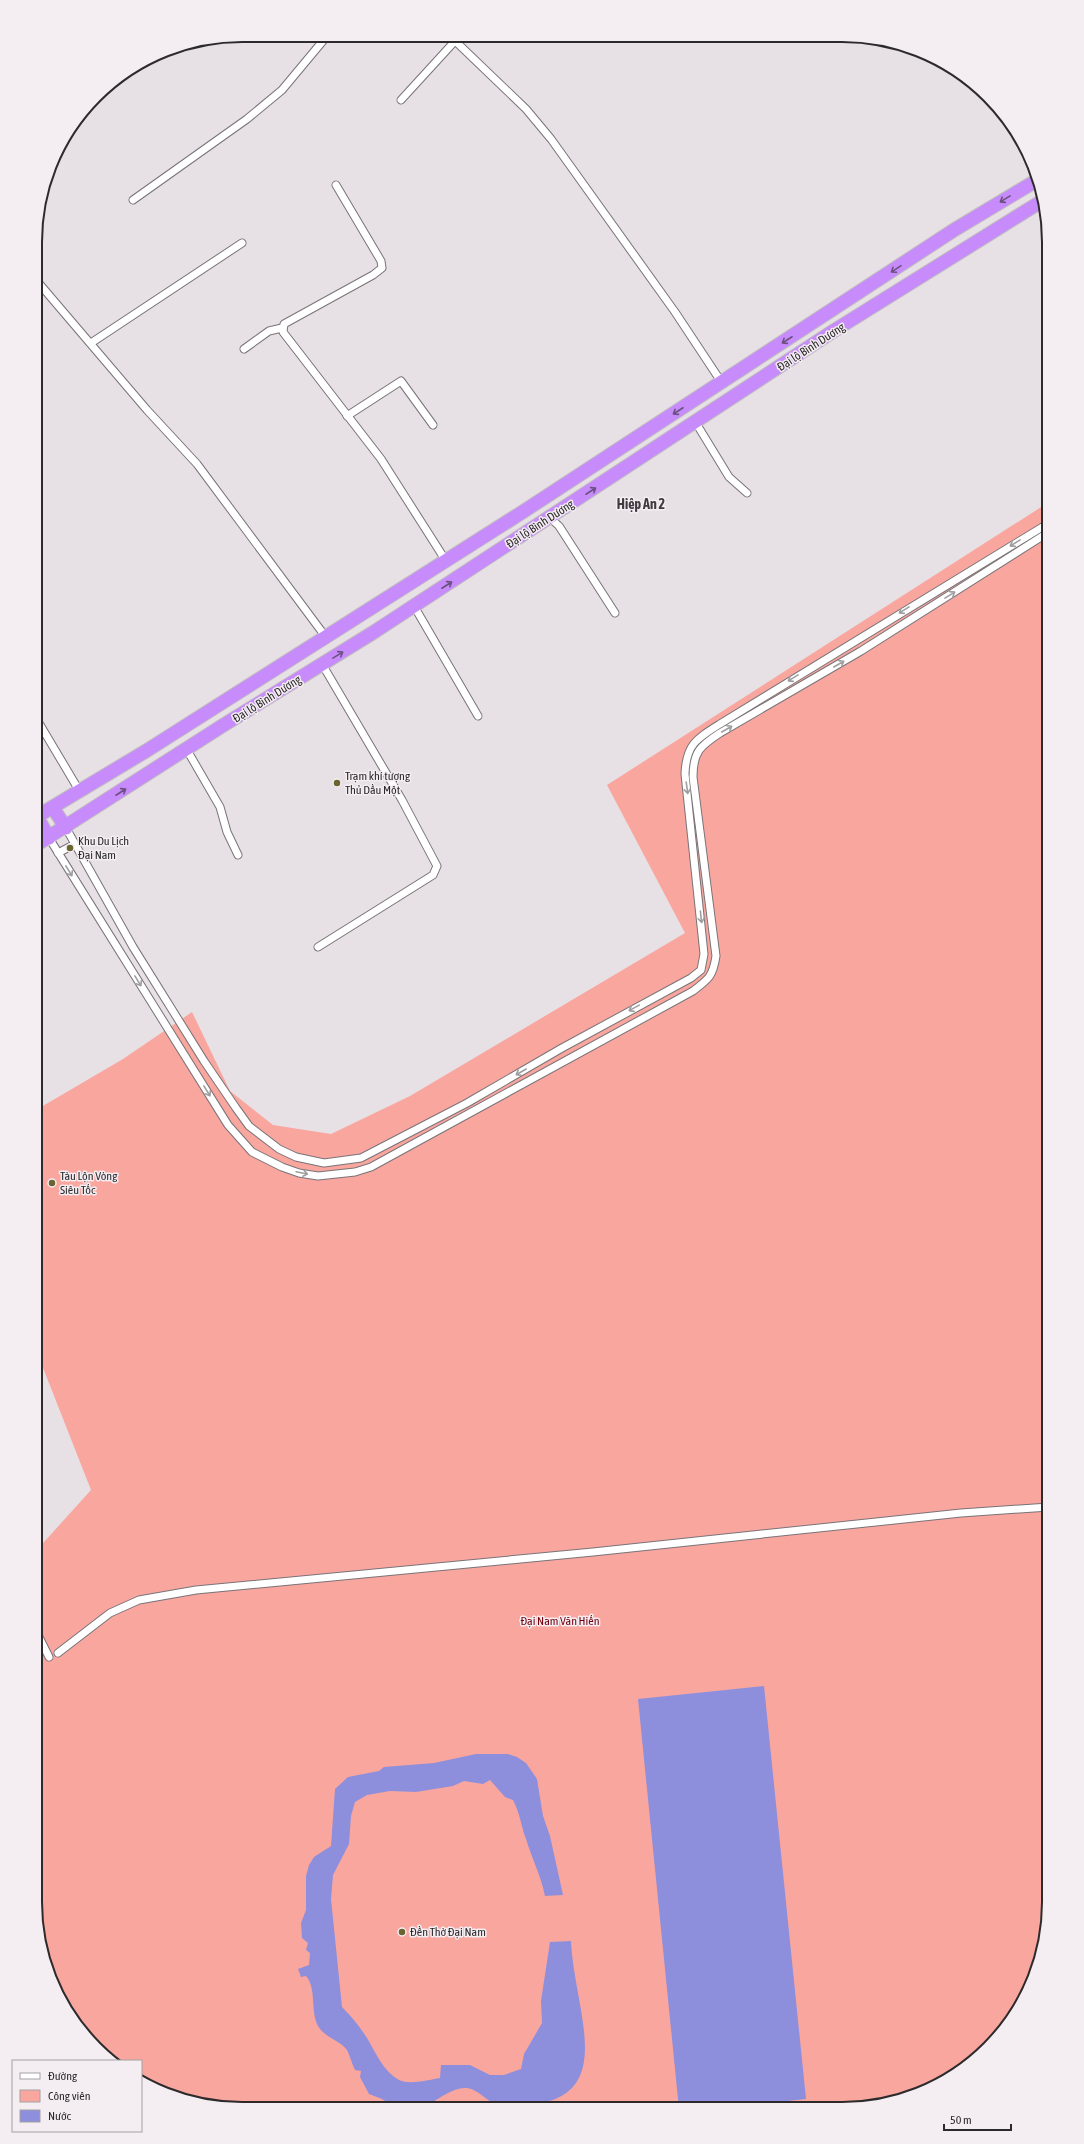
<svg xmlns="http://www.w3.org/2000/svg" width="1084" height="2144" font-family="'Asap Condensed',sans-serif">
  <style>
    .green { fill: #f9a69f }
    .water { fill: #8d8fdc }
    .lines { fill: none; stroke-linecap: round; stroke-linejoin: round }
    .street-casing { stroke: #797378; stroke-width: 9 }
    .highway-casing { stroke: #c0bfc0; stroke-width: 15 }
    .street { stroke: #fff; stroke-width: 7 }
    .highway { stroke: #c78bfb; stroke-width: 13 }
    .oneway { stroke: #6b517f }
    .oneway2 { stroke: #a09fa0 }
    .poi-dot { fill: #6b6430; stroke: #f4eef3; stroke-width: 1.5 }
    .labels { text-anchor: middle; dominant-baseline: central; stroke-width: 3; stroke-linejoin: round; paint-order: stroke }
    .street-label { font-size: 12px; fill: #2d2a2c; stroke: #f4eef3 }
    .poi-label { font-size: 12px; fill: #2d2a2c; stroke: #f4eef3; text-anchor: start }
    .park-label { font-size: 12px; fill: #74000e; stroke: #f4eef3 }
    .quarter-label { font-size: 14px; font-weight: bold; fill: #403b3f; stroke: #f4eef3 }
    .rim { fill: none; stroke: #2d2a2c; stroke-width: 2 }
  </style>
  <rect width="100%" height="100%" fill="#e7e1e6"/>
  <polygon class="green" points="1049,502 1049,1916 1033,1981 1006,2028 957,2074 908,2098 842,2109 215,2107 151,2088 141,2081 141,2061 111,2061 70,2017 46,1968 35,1902 35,1552 91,1490 36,1350 36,1110 123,1059 192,1012 230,1091 273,1125 331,1134 410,1096 685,933 607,785"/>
  <g class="water">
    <polygon points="764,1686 806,2099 714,2109 679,2109 638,1699"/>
    <path d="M476,1754H508L517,1757L526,1763L537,1779L543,1816L550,1836L563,1895L545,1896C541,1876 532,1859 526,1839C521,1826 520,1813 513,1800L505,1797L490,1780L483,1784L464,1781L453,1786L416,1792L390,1791L367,1795L355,1802L351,1816L349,1844L333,1875L331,1899L342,2007C351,2016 360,2027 367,2038C376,2053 383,2071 399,2080C410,2085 428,2080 440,2078L441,2065H470L490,2075H504L521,2069L524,2054L542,2023L541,2001L550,1942L571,1941C574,2016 628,2113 501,2105C487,2104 480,2089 466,2088C451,2087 435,2103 422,2107C417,2109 412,2108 407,2108L405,2103L401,2102L391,2105L382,2099L369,2094L360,2077L361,2071L355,2070C352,2064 350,2056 347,2050C340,2040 325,2038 318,2026C310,2011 317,1989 306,1976L301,1977L298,1969L309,1965L310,1953L306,1950L308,1943L302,1938L301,1923L306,1910V1876L309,1865L314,1857L331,1846L335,1789L348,1777L379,1771L384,1767L434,1763Z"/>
  </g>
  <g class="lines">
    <g class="street-casing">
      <g id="street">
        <polyline points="450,36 526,109 551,139 675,312 722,383"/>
        <polyline points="401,100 455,41"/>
        <polyline points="336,185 381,261 382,268 373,275 284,324 283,332 381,459 446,561"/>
        <polyline points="133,200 247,119 282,90 327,36"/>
        <polyline points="37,281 147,410 197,464 325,636"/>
        <polyline points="91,343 242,243"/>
        <polyline points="244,349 269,331 282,328"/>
        <polyline points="347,416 401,381 433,425"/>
        <polyline points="696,423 729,477 747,493"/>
        <polyline points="550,518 559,526 615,613"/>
        <polyline points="414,606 478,716"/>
        <polyline points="36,718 80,792"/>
        <polyline points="187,750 220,807 227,832 238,855"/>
        <path d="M66,828L133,947L204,1061L236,1108L249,1126L279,1149L296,1157L324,1163L361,1158L467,1103L562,1048L691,978L701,970L704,954L685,774C686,745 696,739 720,724L1049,523"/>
        <path d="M49,838L228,1125L252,1152L282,1167L299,1173L318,1176L355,1172L371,1167L693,991C709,979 713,976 716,956L693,777C693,752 700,746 720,733L861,651L1049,532"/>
        <polyline points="58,853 75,844"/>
        <polyline points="318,947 433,875 437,866 402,800 322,664"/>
        <polyline points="35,1629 49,1657"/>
        <polyline points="58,1653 110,1613 139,1600 196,1590 593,1552 961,1513 1049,1507"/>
      </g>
    </g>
    <g class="highway-casing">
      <g id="highway">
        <polyline points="53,808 66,828"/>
        <polyline points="36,817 146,751 521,513 954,230 1039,179"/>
        <polyline points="37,817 49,838"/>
        <polyline points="36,845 222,726 374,632 835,330 1042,201"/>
      </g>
    </g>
    <use href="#street" class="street"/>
    <use href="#highway" class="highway"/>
  </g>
  <defs><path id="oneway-shaft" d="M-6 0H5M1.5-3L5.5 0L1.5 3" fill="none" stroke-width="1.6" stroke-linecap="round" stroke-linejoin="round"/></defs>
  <g class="oneway">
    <use href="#oneway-shaft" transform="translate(1005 199) rotate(149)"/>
    <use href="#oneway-shaft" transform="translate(896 269) rotate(146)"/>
    <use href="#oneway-shaft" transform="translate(787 340) rotate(147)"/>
    <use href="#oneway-shaft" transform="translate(678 411) rotate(147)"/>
    <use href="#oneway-shaft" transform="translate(591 491) rotate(-33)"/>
    <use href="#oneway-shaft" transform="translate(447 585) rotate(-33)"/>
    <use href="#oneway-shaft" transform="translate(338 655) rotate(-32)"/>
    <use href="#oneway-shaft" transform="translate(121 792) rotate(-33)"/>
  </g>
  <g class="oneway2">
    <use href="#oneway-shaft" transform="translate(1015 543) rotate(149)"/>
    <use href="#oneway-shaft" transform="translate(950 595) rotate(-32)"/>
    <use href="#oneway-shaft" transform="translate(904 610) rotate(148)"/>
    <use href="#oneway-shaft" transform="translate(839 664) rotate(-30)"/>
    <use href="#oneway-shaft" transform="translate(793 678) rotate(148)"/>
    <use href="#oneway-shaft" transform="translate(727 729) rotate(-30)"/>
    <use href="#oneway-shaft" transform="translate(687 788) rotate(82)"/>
    <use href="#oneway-shaft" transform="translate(69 871) rotate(58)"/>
    <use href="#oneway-shaft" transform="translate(701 917) rotate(84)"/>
    <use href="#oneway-shaft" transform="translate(138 981) rotate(58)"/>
    <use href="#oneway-shaft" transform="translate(634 1008) rotate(151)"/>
    <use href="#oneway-shaft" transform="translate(521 1072) rotate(150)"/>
    <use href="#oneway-shaft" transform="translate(207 1091) rotate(58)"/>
    <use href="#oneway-shaft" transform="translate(302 1173) rotate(12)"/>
  </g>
  <g class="poi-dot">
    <circle cx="337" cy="783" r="4"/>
    <circle cx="70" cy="848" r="4"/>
    <circle cx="52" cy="1183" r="4"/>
    <circle cx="402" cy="1932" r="4"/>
  </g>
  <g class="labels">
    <g class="street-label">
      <text transform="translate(811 347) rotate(-33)">Đại lộ Bình Dương</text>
      <text transform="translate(540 524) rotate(-33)">Đại lộ Bình Dương</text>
      <text transform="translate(267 699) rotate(-32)">Đại lộ Bình Dương</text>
    </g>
    <g class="poi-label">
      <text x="345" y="776">Trạm khí tượng<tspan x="345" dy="14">Thủ Dầu Một</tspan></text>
      <text x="78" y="841">Khu Du Lịch<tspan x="78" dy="14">Đại Nam</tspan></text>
      <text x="60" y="1176">Tàu Lộn Vòng<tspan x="60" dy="14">Siêu Tốc</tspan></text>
      <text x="410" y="1932">Đền Thờ Đại Nam</text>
    </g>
    <g class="park-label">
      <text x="560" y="1621">Đại Nam Văn Hiến</text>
    </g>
    <g class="quarter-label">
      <text x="641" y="504">Hiệp An 2</text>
    </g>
  </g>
  <path d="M0 0H1084V2144H0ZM242 42H842A200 200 0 0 1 1042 242V1902A200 200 0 0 1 842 2102H242A200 200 0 0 1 42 1902V242A200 200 0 0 1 242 42Z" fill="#f4eef3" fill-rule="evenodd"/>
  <path class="rim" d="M242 42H842A200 200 0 0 1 1042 242V1902A200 200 0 0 1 842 2102H242A200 200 0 0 1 42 1902V242A200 200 0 0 1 242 42Z"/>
  <rect x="12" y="2060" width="130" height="72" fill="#f4eef3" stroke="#a4a0a3"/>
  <rect x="20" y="2073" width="20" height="6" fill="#ffffff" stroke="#a4a0a3"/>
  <text x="48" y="2080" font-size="12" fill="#2d2a2c">Đường</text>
  <rect x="20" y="2090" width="20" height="12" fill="#f9a69f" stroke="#a4a0a3"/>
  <text x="48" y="2100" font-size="12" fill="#2d2a2c">Công viên</text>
  <rect x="20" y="2110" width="20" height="12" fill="#8d8fdc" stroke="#a4a0a3"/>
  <text x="48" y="2120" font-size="12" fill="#2d2a2c">Nước</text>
  <path d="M944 2124v6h67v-6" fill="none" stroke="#2d2a2c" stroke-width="2"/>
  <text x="950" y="2124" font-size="12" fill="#2d2a2c" stroke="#f4eef3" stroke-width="3" paint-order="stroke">50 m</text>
</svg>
